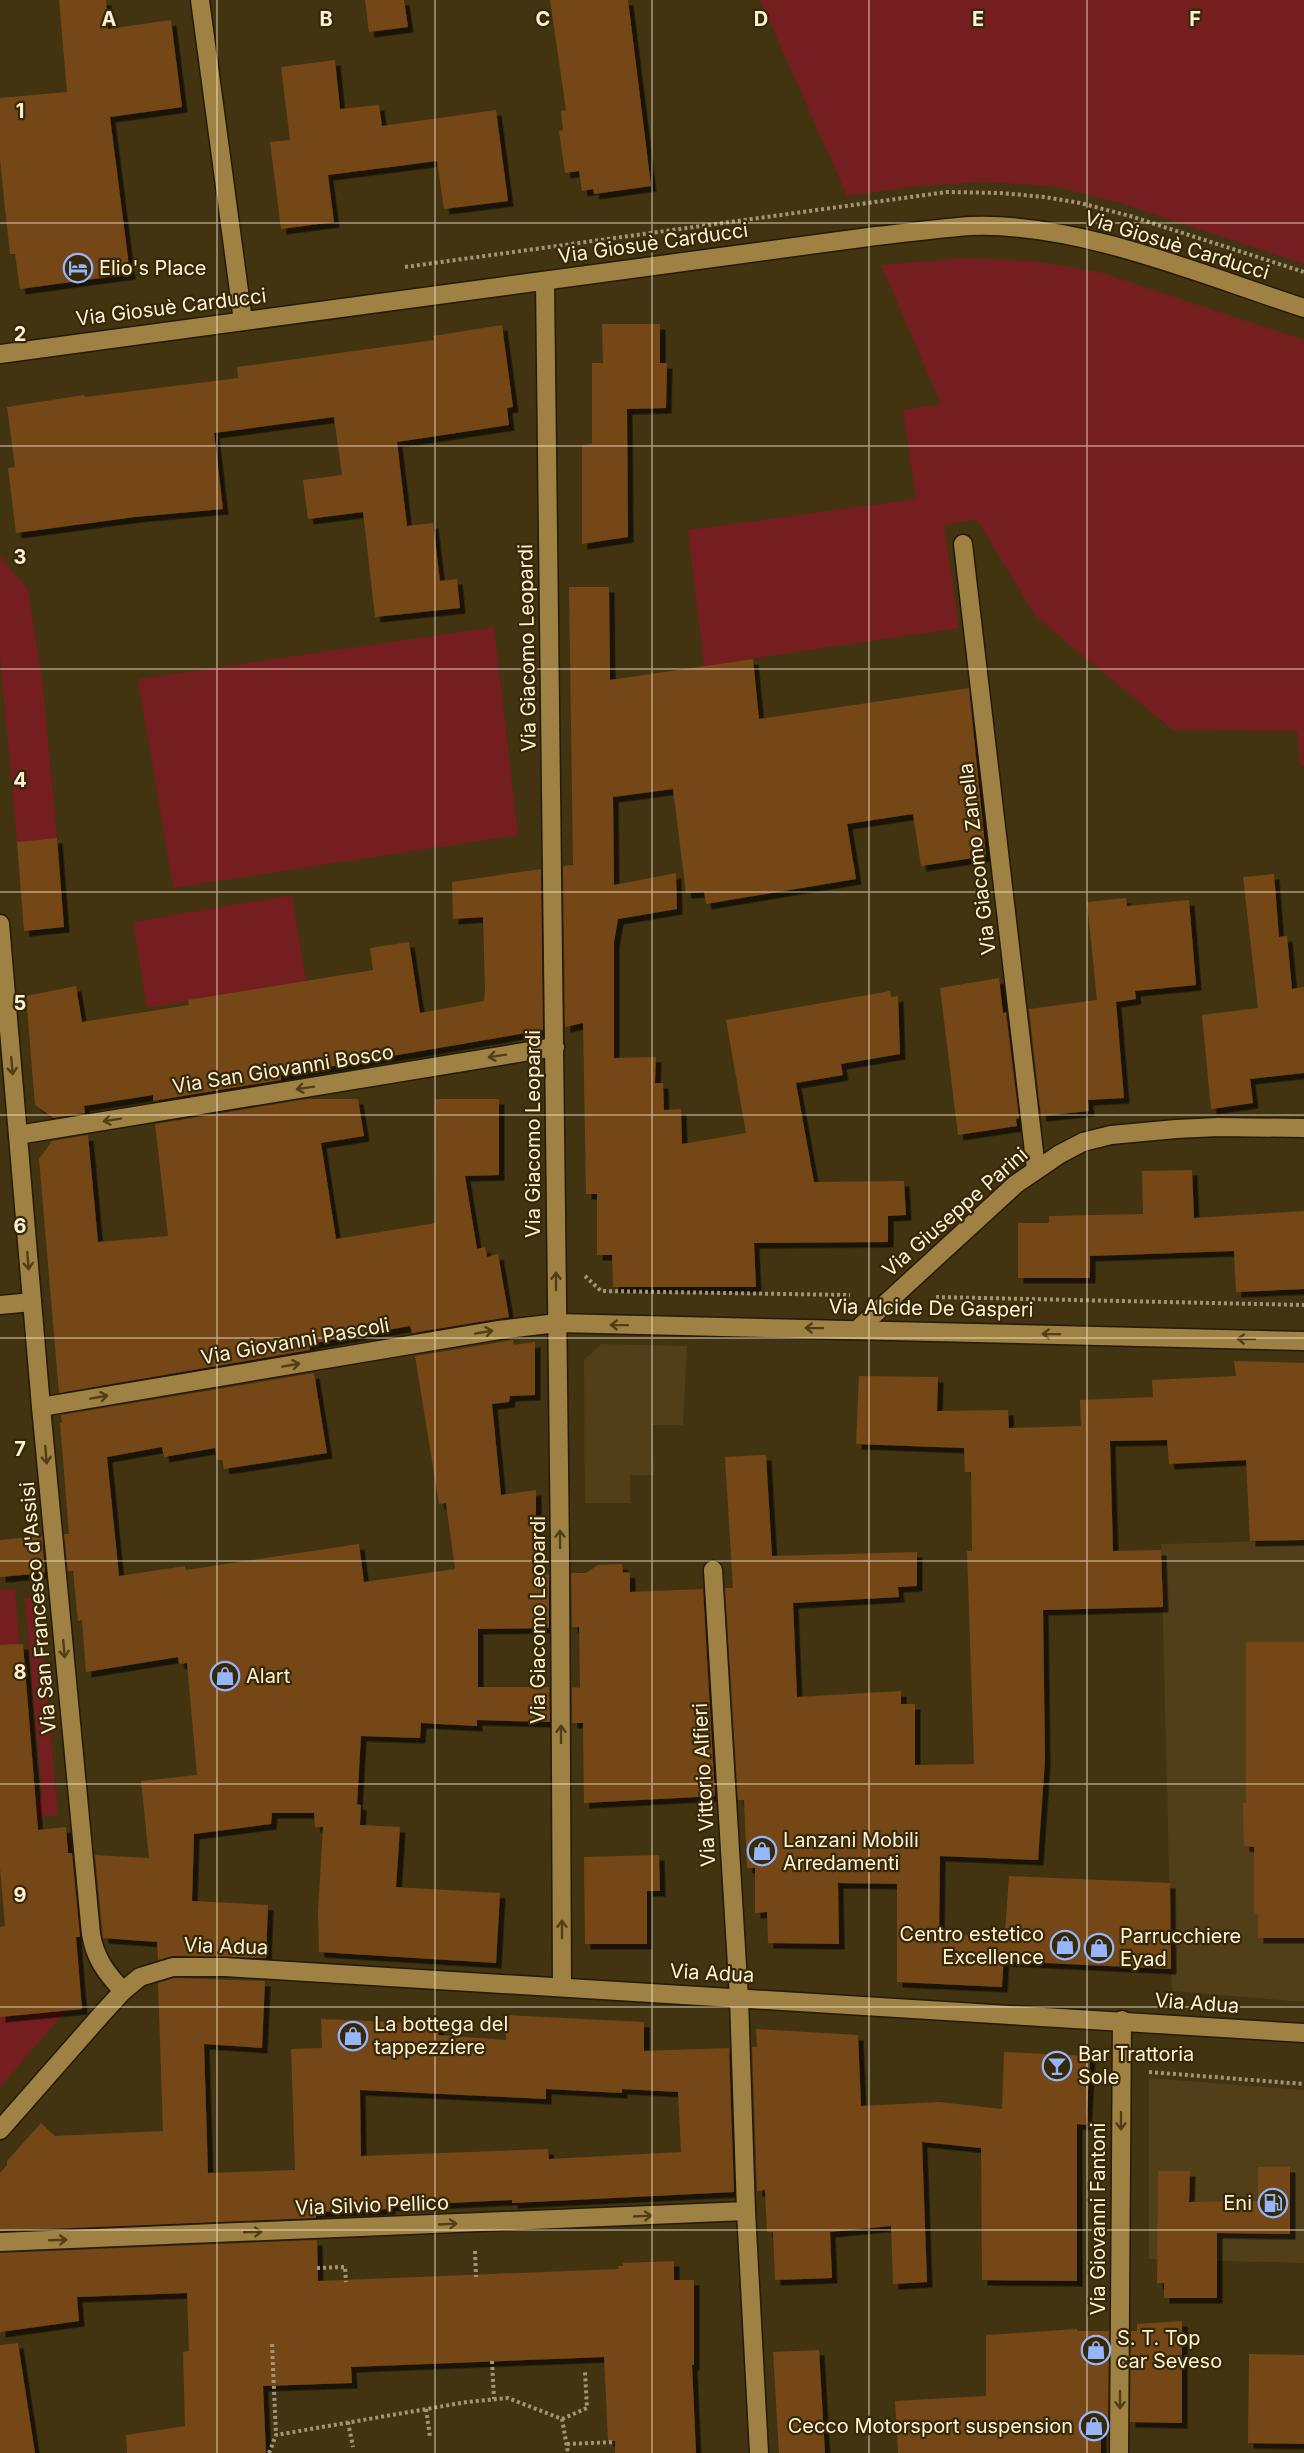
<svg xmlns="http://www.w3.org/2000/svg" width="1304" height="2453" font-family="Inter,sans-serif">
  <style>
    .built { fill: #503f19 }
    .green { fill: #741e1f }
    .building { fill: #744714; fill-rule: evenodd; filter: url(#shadow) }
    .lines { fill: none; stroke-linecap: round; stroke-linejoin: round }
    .service-casing { stroke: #241b07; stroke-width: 21 }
    .minor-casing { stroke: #241b07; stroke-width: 21 }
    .tertiary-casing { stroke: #241b07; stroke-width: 21 }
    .path { stroke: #a29477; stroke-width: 4; stroke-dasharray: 3 3; stroke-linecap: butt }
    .service { stroke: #9e8143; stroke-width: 18 }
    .minor { stroke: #9e8143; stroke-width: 18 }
    .tertiary { stroke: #9e8143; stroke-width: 18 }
    .oneway { stroke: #513e15 }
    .grid { fill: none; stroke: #fdf1d8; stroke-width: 1.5; stroke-opacity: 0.55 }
    .labels { text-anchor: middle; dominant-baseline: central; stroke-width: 4.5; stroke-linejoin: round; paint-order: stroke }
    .street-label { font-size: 20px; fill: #fdf1d8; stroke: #372806 }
    .poi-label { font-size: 20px; fill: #fdf1d8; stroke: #372806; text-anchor: start }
    .grid-label { font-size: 20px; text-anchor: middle; font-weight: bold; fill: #fdf1d8; stroke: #372806; stroke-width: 4.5; stroke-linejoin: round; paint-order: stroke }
  </style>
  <defs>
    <filter id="shadow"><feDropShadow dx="5.5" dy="5.5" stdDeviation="0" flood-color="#0009"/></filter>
  </defs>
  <rect width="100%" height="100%" fill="#423311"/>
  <g class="built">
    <polygon points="601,1344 687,1346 683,1425 653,1425 654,1475 630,1475 630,1503 585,1503 584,1360"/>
    <polygon points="1304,1540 1304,2002 1172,1991 1161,1544"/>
    <polygon points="1149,2078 1304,2090 1304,2263 1149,2259"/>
  </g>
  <g class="green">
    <polygon points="760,0 1304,0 1304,264 1117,202 1053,186 985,182 911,187 847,196"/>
    <polygon points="963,258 1033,261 1099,272 1304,340 1304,766 1300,766 1297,731 1173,730 1037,618 977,520 944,525 959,628 704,666 688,530 916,499 903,410 941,404 881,265"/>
    <polygon points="0,556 28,590 43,687 57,838 17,842 0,656"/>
    <polygon points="494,627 518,835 173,888 138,679"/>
    <polygon points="292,895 306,981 147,1008 133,922"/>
    <polygon points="15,1589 22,1677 0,1679 0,1590"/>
    <polygon points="38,1597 58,1815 0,1820 29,1799 42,1798 25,1598"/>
    <polygon points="66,2011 0,2087 0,2017"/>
  </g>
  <g class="building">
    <polygon points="59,0 106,0 108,29 171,20 182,107 110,117 130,274 20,289 15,254 10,254 5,209 0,159 0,98 67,92"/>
    <polygon points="365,0 404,0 408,27 369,32"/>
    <polygon points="550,0 628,0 651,186 594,194 593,189 582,191 579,171 565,173 559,131 563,130 561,111 566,110"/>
    <polygon points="335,60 340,109 379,105 382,126 496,110 508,201 444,209 437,161 328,175 334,222 281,229 270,142 290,140 281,67"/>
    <polygon points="602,324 660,324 660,363 667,363 666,408 627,409 628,537 582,544 582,445 592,444 592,363 603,363"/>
    <polygon points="502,325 513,407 507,408 509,425 397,442 407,526 433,523 440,581 457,579 460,608 375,617 363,512 308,519 303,480 342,475 334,417 214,433 223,509 135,517 16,533 8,468 15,467 7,407 84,395 85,397 238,378 237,367 434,340 433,336"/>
    <polygon points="569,587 609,587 610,680 753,659 759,719 969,688 986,856 921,866 913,814 847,824 856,879 706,904 704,892 686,893 673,789 613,797 614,885 676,873 677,909 618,919 614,942 614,1058 656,1057 655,1083 663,1083 664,1110 681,1109 682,1144 746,1133 726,1020 890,991 891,997 898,996 900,1054 841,1064 843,1075 796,1083 814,1182 904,1181 906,1215 888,1216 888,1242 754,1243 756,1287 613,1287 612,1255 597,1255 597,1194 586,1194 583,1023 565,1027 563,866 573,865"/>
    <polygon points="57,838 64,927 24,931 17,842"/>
    <polygon points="541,869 543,1030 281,1075 281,1080 153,1101 153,1095 84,1106 85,1113 53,1118 35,1105 26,996 76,986 82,1022 189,1005 188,1000 373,970 370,948 409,942 420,1013 484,1001 485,989 483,917 453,919 452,882"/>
    <polygon points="1274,874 1279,937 1287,936 1292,989 1304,987 1304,1073 1250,1079 1253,1103 1211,1109 1202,1015 1258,1008 1243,877"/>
    <polygon points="1126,898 1127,906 1189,900 1196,985 1135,991 1136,999 1116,1002 1124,1098 1088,1100 1089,1111 1041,1116 1029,1009 1097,1000 1087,902"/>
    <polygon points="999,978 1003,1013 1006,1012 1019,1118 1016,1119 1017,1126 958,1135 940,988"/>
    <polygon points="307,1099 358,1099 364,1136 321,1143 336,1239 436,1223 435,1099 499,1099 499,1175 465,1176 477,1249 485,1247 487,1257 498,1254 509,1317 412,1333 410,1326 309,1344 310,1350 59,1393 39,1159 52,1141 88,1135 98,1242 168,1236 155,1124"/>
    <polygon points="1192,1170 1194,1218 1304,1211 1304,1289 1236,1292 1234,1251 1090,1256 1090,1278 1018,1278 1018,1223 1049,1223 1049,1216 1143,1214 1142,1171"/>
    <polygon points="513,1340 514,1345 535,1342 535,1395 510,1396 509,1402 492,1404 501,1495 536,1490 536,1575 549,1574 549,1628 478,1629 478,1687 549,1687 550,1722 477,1720 477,1726 421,1723 420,1738 361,1736 357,1804 361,1805 360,1825 400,1827 396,1887 500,1893 496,1963 319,1952 318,1911 323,1827 315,1827 314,1813 272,1813 271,1824 194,1834 192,1901 268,1905 266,1958 173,1956 158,1960 157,1942 103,1938 95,1855 149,1858 141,1781 197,1775 187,1663 179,1664 178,1657 86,1672 82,1620 78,1621 73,1571 68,1571 64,1534 69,1534 60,1423 62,1423 61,1415 314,1373 327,1453 224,1469 222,1460 217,1460 215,1448 164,1457 162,1447 107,1457 119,1576 185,1566 186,1570 359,1544 364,1582 455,1569 446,1503 439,1504 415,1356"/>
    <polygon points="1234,1361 1304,1363 1304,1540 1250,1541 1246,1460 1169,1464 1167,1440 1110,1441 1113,1551 1161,1550 1163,1607 1043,1610 1045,1760 1038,1860 940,1856 939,1934 1005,1937 1002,1987 897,1982 897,1884 838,1883 839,1944 768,1943 767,1912 755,1913 755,1868 747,1868 744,1800 738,1800 725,1588 733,1588 725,1457 766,1455 772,1556 917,1552 917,1586 898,1587 899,1597 793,1603 797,1697 901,1691 901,1704 915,1704 915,1765 974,1764 967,1551 972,1551 971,1472 965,1472 964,1448 856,1444 859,1376 938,1377 937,1411 1008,1410 1009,1428 1081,1426 1080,1400 1153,1397 1152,1380 1236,1376"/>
    <polygon points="42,1536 45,1573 0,1577 0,1540"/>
    <polygon points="622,1564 623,1572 630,1573 630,1592 703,1589 715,1796 584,1803 583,1723 572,1723 572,1687 580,1688 579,1627 572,1627 571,1573 586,1573 598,1565"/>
    <polygon points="1246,1642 1304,1642 1304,1938 1258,1938 1258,1914 1254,1914 1254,1847 1244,1846 1243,1803 1246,1803"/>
    <polygon points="23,1644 38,1830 66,1827 68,1853 72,1853 80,1937 76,1937 82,2009 0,2017 0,1927 5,1926 0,1868 0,1645"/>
    <polygon points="659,1855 660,1891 647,1891 647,1944 585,1944 584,1857"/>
    <polygon points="1009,1876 1170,1883 1171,1969 1003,1961"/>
    <path d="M175,1978L265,1981L262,2048L204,2044L208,2173L295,2170L291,2049L322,2048L321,2019L439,2024L438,2035L506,2040L505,2015L644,2022V2051L729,2048L734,2192L512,2203V2200L390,2206V2209L316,2212V2218L0,2231V2173L7,2165V2161L41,2123L55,2136L163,2131L158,1983ZM546,2089L622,2093V2089L678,2092L681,2152L549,2159L548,2149L361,2156L360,2090L546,2099Z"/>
    <polygon points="756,2029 858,2035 861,2106 939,2102 1002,2109 1004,2052 1090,2056 1086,2125 1077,2124 1077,2281 982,2280 981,2148 922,2142 927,2282 893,2284 891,2226 830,2232 832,2278 775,2280 773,2232 767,2232 765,2190 757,2191 752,2047 757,2047"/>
    <polygon points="1258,2167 1290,2167 1290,2234 1217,2233 1217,2298 1164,2298 1164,2283 1157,2283 1158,2171 1190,2171 1189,2202 1258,2201"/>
    <polygon points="317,2240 318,2281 618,2269 618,2266 623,2266 623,2263 674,2261 674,2280 694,2280 694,2365 692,2365 696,2453 615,2453 615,2441 608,2441 604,2357 351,2367 352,2383 263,2386 266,2453 127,2453 126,2435 185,2426 183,2352 189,2351 187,2293 77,2297 79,2321 0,2332 0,2253"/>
    <polygon points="1182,2321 1182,2423 1130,2422 1131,2331 1137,2331 1137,2324"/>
    <polygon points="1077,2329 1077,2331 1109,2331 1108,2423 1101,2423 1101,2453 898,2453 895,2401 986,2396 986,2335"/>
    <polygon points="18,2343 35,2453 0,2453 0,2345"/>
    <polygon points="819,2350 825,2453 779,2453 773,2352"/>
    <polygon points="1249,2354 1304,2355 1304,2444 1248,2443"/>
  </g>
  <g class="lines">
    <g class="service-casing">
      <g id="service">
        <polyline points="0,1305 32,1302"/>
        <polyline points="746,2211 759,2453"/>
      </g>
    </g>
    <g class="minor-casing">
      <g id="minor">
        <polyline points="200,0 243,321"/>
        <polyline points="545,281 560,1552 562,1987"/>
        <polyline points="963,544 1036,1169"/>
        <path d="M0,924L41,1407L91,1934C95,1958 106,1973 123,1991"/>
        <polyline points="18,1135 555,1047"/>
        <polyline points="858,1329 1016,1184 1060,1154 1083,1142 1111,1135 1176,1129 1218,1127 1304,1128"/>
        <polyline points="41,1407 499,1330 557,1323 1304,1341"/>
        <polyline points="0,2130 101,2015 123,1991 140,1977 173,1967 225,1967 1304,2033"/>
        <polyline points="0,2242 746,2211 739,1998 713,1570"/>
        <polyline points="1119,2453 1122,2020"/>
      </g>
    </g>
    <g class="tertiary-casing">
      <path id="tertiary" d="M0,354L876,236C907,233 940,228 971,226C1078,222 1203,275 1304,308"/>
    </g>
    <g class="path">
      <polyline points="405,267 947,192 1000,193 1045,197 1080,203 1130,216 1304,272"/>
      <polyline points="585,1276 601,1291 850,1295"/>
      <polyline points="936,1297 1304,1305"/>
      <polyline points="1149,2072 1304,2084"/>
      <polyline points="475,2251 476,2277"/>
      <polyline points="317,2268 345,2267 346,2282"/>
      <polyline points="272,2344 276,2435"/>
      <polyline points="492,2361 494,2399"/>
      <polyline points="426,2409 430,2437"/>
      <polyline points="562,2419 587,2408 585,2372"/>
      <polyline points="348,2422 353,2447"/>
      <polyline points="567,2444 615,2442"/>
      <polyline points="269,2453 276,2435 467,2402 508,2398 562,2419 568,2453"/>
    </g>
    <use href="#service" class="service"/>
    <use href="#minor" class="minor"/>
    <use href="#tertiary" class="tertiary"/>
  </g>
  <defs><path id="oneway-shaft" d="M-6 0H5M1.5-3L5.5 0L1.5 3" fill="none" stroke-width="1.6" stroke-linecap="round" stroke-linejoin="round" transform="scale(1.5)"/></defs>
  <g class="oneway">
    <use href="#oneway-shaft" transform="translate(497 1056) rotate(171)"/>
    <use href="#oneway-shaft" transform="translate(12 1066) rotate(85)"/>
    <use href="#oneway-shaft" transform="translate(305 1088) rotate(171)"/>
    <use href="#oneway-shaft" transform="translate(112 1120) rotate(171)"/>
    <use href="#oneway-shaft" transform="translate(28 1261) rotate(85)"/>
    <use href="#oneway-shaft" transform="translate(556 1281) rotate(-90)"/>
    <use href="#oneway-shaft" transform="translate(619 1325) rotate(-179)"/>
    <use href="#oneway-shaft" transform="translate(814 1328) rotate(-179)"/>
    <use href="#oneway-shaft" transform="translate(484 1332) rotate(-10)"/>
    <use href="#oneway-shaft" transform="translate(1051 1334) rotate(-179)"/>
    <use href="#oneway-shaft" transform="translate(1246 1339) rotate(-179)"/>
    <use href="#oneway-shaft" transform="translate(291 1365) rotate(-10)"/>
    <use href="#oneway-shaft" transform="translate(99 1397) rotate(-10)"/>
    <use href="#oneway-shaft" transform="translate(46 1455) rotate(85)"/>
    <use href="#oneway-shaft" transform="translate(560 1539) rotate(-91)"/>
    <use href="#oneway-shaft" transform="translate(64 1649) rotate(85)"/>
    <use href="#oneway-shaft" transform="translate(561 1734) rotate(-90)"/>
    <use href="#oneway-shaft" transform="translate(562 1929) rotate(-90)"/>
    <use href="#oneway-shaft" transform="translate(1121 2121) rotate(90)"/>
    <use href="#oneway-shaft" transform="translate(643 2216) rotate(-3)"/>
    <use href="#oneway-shaft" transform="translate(448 2224) rotate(-3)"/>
    <use href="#oneway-shaft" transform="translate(253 2232) rotate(-2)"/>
    <use href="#oneway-shaft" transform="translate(58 2240) rotate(-2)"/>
    <use href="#oneway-shaft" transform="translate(1120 2400) rotate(90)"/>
  </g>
  <path class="grid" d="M217,0V2453M435,0V2453M652,0V2453M869,0V2453M1087,0V2453M0,223H1304M0,446H1304M0,669H1304M0,892H1304M0,1115H1304M0,1338H1304M0,1561H1304M0,1784H1304M0,2007H1304M0,2230H1304"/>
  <defs>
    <g id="hotel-ring" transform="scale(1.5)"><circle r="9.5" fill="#372806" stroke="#95b6fd" stroke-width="1.5"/><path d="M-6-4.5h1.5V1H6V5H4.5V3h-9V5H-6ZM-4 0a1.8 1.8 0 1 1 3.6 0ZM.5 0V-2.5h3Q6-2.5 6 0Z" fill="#95b6fd"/></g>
    <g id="shop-ring" transform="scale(1.5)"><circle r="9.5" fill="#372806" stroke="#95b6fd" stroke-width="1.5"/><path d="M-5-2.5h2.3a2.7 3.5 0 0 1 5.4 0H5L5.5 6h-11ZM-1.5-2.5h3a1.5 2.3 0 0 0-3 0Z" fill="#95b6fd"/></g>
    <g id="bar-ring" transform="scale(1.5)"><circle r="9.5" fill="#372806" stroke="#95b6fd" stroke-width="1.5"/><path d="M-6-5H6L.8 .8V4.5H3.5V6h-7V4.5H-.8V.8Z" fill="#95b6fd"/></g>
    <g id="fuel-ring" transform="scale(1.5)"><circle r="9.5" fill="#372806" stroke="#95b6fd" stroke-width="1.5"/><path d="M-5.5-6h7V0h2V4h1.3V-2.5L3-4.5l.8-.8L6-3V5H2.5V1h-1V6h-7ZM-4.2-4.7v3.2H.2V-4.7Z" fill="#95b6fd"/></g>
  </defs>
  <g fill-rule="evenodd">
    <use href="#hotel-ring" x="78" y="268"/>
    <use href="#shop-ring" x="225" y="1676"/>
    <use href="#shop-ring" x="762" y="1851"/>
    <use href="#shop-ring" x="1065" y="1945"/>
    <use href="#shop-ring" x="1099" y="1948"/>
    <use href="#shop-ring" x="353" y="2036"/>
    <use href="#bar-ring" x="1057" y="2066"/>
    <use href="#fuel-ring" x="1273" y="2203"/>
    <use href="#shop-ring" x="1096" y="2350"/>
    <use href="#shop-ring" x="1094" y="2426"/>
  </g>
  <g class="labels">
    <g class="street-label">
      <text transform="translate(653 243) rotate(-8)">Via Giosuè Carducci</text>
      <text transform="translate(1177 245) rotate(17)">Via Giosuè Carducci</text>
      <text transform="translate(171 307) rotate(-7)">Via Giosuè Carducci</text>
      <text transform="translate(527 648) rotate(-91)">Via Giacomo Leopardi</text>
      <text transform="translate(977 859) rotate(-97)">Via Giacomo Zanella</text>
      <text transform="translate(283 1069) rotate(-9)">Via San Giovanni Bosco</text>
      <text transform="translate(533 1134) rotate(-90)">Via Giacomo Leopardi</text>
      <text transform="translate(955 1212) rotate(-41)">Via Giuseppe Parini</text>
      <text transform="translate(931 1308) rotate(1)">Via Alcide De Gasperi</text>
      <text transform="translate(295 1341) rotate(-10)">Via Giovanni Pascoli</text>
      <text transform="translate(38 1608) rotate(-95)">Via San Francesco d'Assisi</text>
      <text transform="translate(538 1620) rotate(-90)">Via Giacomo Leopardi</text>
      <text transform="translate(704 1785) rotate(-93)">Via Vittorio Alfieri</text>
      <text transform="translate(226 1946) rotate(2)">Via Adua</text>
      <text transform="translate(712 1973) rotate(3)">Via Adua</text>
      <text transform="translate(1197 2003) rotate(4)">Via Adua</text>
      <text transform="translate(372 2205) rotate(-2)">Via Silvio Pellico</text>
      <text transform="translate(1098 2219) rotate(-90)">Via Giovanni Fantoni</text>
    </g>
    <g class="poi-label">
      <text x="99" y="268">Elio's Place</text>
      <text x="246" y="1676">Alart</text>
      <text x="783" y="1840">Lanzani Mobili<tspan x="783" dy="23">Arredamenti</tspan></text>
      <text x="1044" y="1934" text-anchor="end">Centro estetico<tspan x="1044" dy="23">Excellence</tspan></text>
      <text x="1120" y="1936">Parrucchiere<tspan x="1120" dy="23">Eyad</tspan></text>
      <text x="374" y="2024">La bottega del<tspan x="374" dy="23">tappezziere</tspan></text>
      <text x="1078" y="2054">Bar Trattoria<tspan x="1078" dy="23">Sole</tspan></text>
      <text x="1252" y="2203" text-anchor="end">Eni</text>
      <text x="1117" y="2338">S. T. Top<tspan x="1117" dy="23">car Seveso</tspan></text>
      <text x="1073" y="2426" text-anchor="end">Cecco Motorsport suspension</text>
    </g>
  </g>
  <g class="grid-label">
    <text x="109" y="26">A</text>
    <text x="326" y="26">B</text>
    <text x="543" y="26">C</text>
    <text x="761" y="26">D</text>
    <text x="978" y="26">E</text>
    <text x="1195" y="26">F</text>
    <text x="20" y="118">1</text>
    <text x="20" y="341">2</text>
    <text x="20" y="564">3</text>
    <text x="20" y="787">4</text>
    <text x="20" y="1010">5</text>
    <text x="20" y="1233">6</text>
    <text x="20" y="1456">7</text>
    <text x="20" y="1679">8</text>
    <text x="20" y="1902">9</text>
  </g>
</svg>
